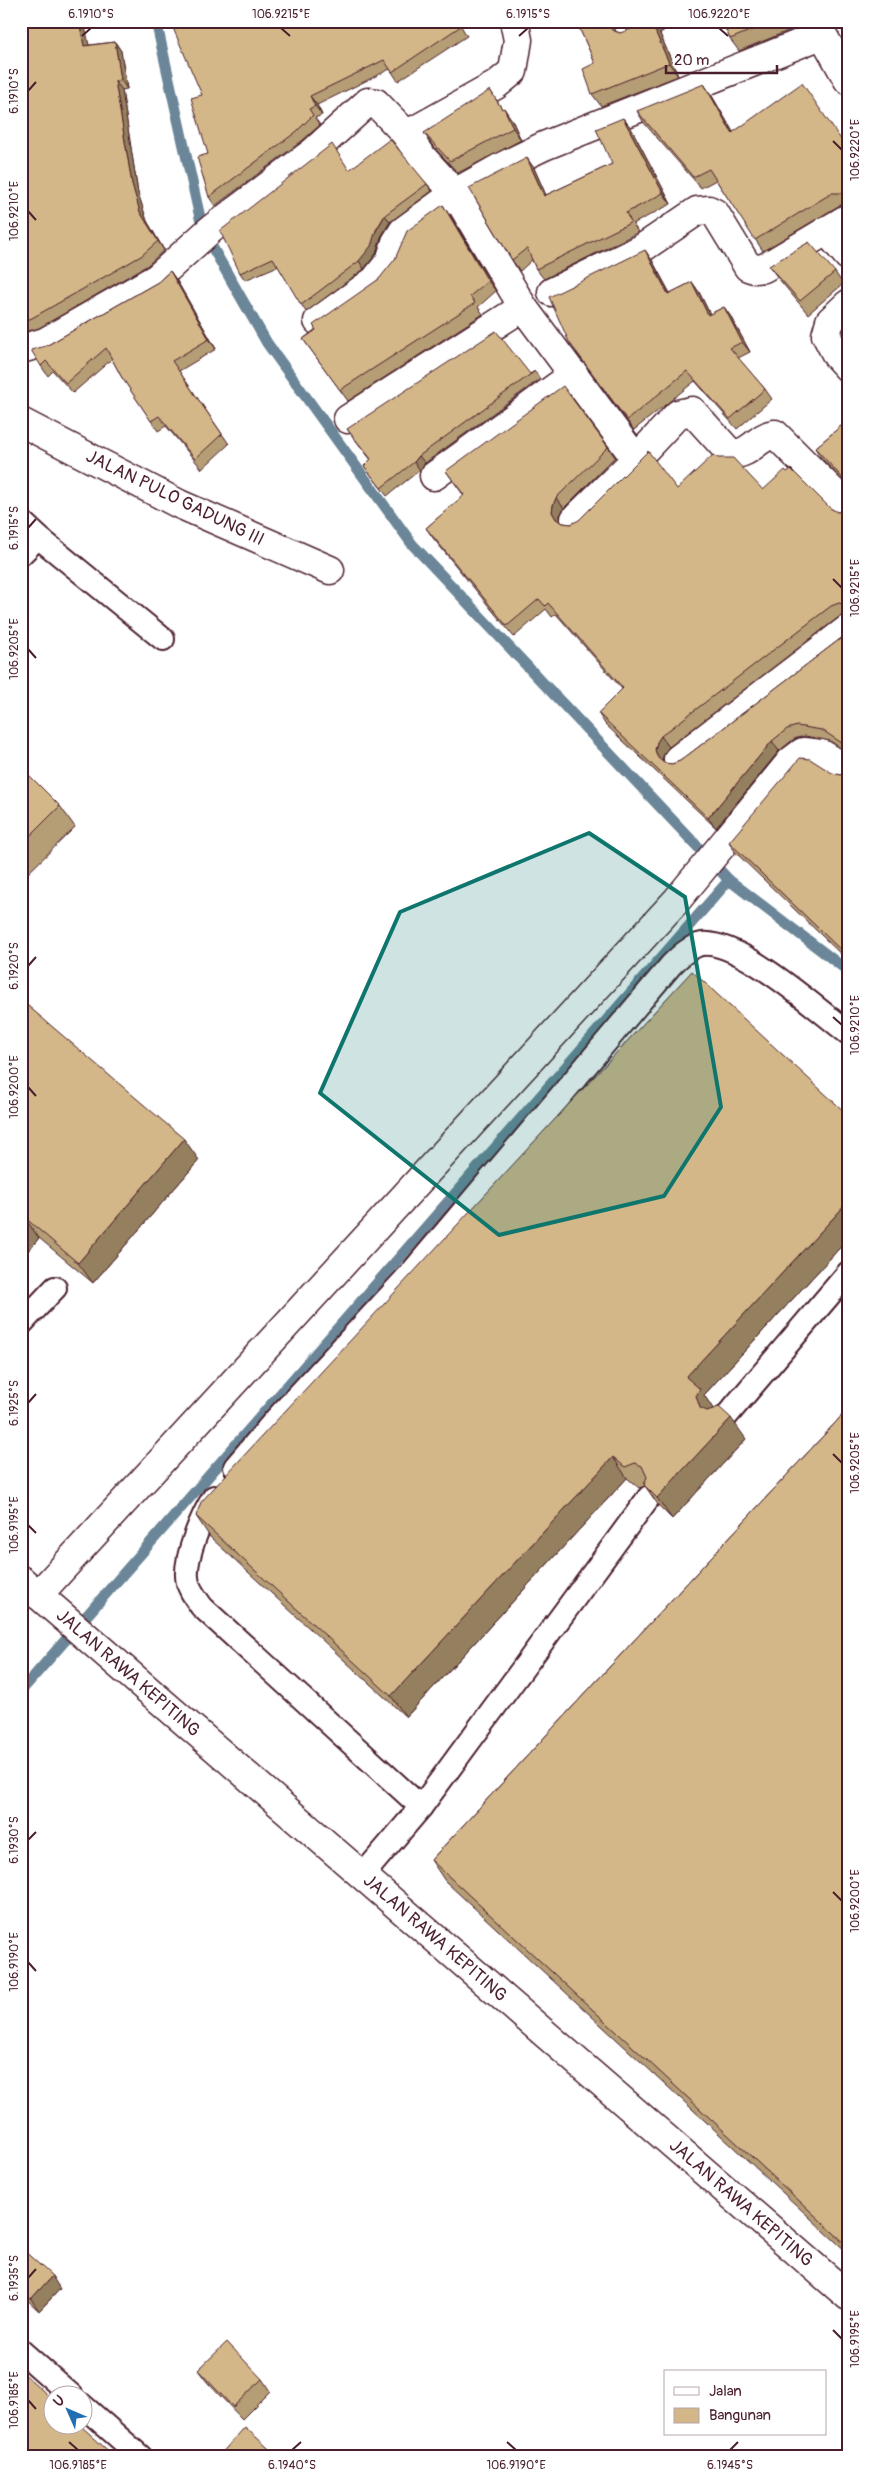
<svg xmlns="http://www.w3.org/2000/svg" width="869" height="2478" font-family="Pangolin,sans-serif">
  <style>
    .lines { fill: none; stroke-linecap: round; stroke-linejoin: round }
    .stream { stroke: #6b8698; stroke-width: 11 }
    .lane-casing { stroke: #4a1f2b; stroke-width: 26 }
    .street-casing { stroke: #4a1f2b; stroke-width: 31 }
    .lane { stroke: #fff; stroke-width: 22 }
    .street { stroke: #fff; stroke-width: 28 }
    .wall { fill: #b59d75; stroke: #4a1f2b }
    .shaded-wall { fill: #94805f; stroke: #4a1f2b }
    .building { fill: #d3b788; stroke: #4a1f2b }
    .marked { fill: #0f766e; fill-opacity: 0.2; stroke: #0f766e; stroke-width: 4; stroke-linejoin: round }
    .ticks { fill: none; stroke: #4a1f2b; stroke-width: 2 }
    .labels { text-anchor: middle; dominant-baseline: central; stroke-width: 4; stroke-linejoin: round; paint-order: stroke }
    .street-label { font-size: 18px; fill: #4a1f2b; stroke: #fff }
    .neatline { fill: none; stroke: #4a1f2b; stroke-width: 2 }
    .ticks-label { font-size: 12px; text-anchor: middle; fill: #4a1f2b }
  </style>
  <rect width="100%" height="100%" fill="#fff"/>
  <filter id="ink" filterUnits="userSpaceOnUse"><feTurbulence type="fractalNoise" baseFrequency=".02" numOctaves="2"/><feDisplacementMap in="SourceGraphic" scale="10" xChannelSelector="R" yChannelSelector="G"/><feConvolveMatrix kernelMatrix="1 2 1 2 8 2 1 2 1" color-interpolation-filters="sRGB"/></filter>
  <g filter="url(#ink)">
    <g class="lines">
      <g class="stream">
        <polyline points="156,21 203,231 267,343 412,544 729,880 848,971"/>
        <polyline points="21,1691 729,880"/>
      </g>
      <g class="lane-casing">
        <g id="lane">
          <polyline points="21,521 38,537 21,554"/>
          <polyline points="38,537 163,639"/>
          <polyline points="21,1324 55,1288"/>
          <polyline points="724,1419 848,1273"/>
          <path d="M235,1467L276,1419L411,1273L671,965C679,957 690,946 702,944C740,940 817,1009 848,1033"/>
          <path d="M214,1497C202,1515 182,1562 188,1583C190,1591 197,1600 202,1607L421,1807"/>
          <polyline points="363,1875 421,1807 649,1497"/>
          <polyline points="21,2351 72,2396"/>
          <polyline points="82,2405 141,2457"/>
        </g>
      </g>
      <g class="street-casing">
        <g id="street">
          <polyline points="815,21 848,80"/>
          <polyline points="630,30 652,21"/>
          <polyline points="405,133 421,156 455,193 523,307 636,459"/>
          <polyline points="826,230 848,256"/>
          <polyline points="552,292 641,249 697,211 709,210 715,213 748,267 754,269 764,268 848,218"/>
          <polyline points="848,304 830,321 826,335 837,356 848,368"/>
          <polyline points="318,321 375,280 390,261 396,242 403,231 455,193 503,166 544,146 821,35"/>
          <polyline points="21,349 45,342 157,278 210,230 312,153 368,102 376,103 405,133 417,129 496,85 513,71 518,40 514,21"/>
          <polyline points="348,419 523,307"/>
          <polyline points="21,422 179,504 330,570"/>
          <polyline points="434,476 574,374"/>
          <path d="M575,519L636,459L678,414L692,411L731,454C751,455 757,436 775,434L848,507"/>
          <polyline points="678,759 848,629"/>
          <polyline points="21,1580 848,2296"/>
          <polyline points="38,1595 677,900 791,761 803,752 822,754 848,770"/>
        </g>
      </g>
      <use href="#lane" class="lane"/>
      <use href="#street" class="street"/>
    </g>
    <g class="wall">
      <polygon points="21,21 89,45 115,42 121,51 127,89 122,90 138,193 147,221 164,250 148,265 39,328 21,333"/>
      <polygon points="458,21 467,36 398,81 390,69 317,105 322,115 315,118 320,125 302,141 215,206 209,197 208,154 202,95"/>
      <polygon points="568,21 617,21 615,28 615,31 620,33 660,34 678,76 601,106 592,94 595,63 578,25 573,27"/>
      <polygon points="722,21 797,21 800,26 739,51 730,39"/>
      <polygon points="848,21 848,39 841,29"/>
      <polygon points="712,96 733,132 842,141 848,137 848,204 840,205 763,251 716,180 701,188 644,123 637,111"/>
      <polygon points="502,109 512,120 521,140 458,173 432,145 424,133"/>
      <polygon points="623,118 631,128 671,204 633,224 638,232 633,235 544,279 536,269 532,260 520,271 512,260 534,168 546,195 612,164"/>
      <polygon points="350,170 427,184 432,191 390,222 381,237 376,254 364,269 306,312 278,266 245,280 240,273"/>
      <polygon points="450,216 496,291 478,307 483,314 348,401 303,339 379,279"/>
      <polygon points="652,260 670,293 692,282 699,292 710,314 724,307 731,317 750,352 738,358 765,389 772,399 737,429 695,381 634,430 576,352"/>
      <polygon points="769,266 835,272 843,284 808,314 778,278"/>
      <polygon points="170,271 177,281 216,349 179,371 229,444 202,469 166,426 158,431 121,376 112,359 73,393 53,371 48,376 41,366 46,346 158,282"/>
      <polygon points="535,371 540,379 425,463 420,470 387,496 364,466 371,460 347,429 530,374"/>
      <polygon points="848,420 848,486 822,459 815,448"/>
      <polygon points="608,447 615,457 564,508 560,515 560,521 563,523 571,524 677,489 763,490 830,508 837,512 845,511 848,510 848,614 839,617 669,747 664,753 662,761 664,763 672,764 680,761 848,633 848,753 830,741 805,736 794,739 779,751 716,828 605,724 598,713 622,689 556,614 552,617 546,609 514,637 433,538 426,528 464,496 446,471"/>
      <polygon points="21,767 60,806 75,827 21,880"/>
      <polygon points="832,773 841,775 848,773 848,961 736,853 729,842"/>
      <polygon points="21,1000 199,1160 93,1283 39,1238 21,1259"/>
      <polygon points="848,1115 848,1239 704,1395 713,1409 746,1439 672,1519 659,1506 645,1486 639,1488 627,1478 406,1717 210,1537 196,1516"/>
      <polygon points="848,1409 848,2253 445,1881 431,1860"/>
      <polygon points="21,2248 60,2289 39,2311 21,2294"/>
      <polygon points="198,2370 262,2379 270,2391 242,2419 207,2382"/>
    </g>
    <g class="shaded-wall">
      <polygon points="79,21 84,21 91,55 84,46"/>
      <polygon points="607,21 617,21 615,28 616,36 607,24"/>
      <polygon points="651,22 660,34 678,76 669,63"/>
      <polygon points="115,42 121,51 127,89 121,80"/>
      <polygon points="115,81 122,90 138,193 147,221 164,250 158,241 140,212 132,184"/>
      <polygon points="704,84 712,96 740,144 732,133"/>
      <polygon points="490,90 508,118 504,108 512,120 521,140 513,128"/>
      <polygon points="310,96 317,105 322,115 315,106"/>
      <polygon points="623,118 631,128 671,204 663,193"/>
      <polygon points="527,158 534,168 551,207 544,196"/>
      <polygon points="443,205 450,216 496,291 488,281"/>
      <polygon points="385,215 390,222 381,237 376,254 364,269 359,261"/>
      <polygon points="645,250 652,260 675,304 668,294"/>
      <polygon points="170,271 177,281 216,349 209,339"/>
      <polygon points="692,282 699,292 715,325 708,315"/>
      <polygon points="724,307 731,317 750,352 742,342"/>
      <polygon points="419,456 425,463 420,470 414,462"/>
      <polygon points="556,498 564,508 560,515 560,522 556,519 552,512 553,505"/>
      <polygon points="661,736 669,747 664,753 662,761 665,768 658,758 655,750 657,742"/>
      <polygon points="772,741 779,751 716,828 708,818"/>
      <polygon points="184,1139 199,1160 93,1283 78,1263"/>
      <polygon points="848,1202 848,1239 704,1395 714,1410 715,1429 700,1408 686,1377"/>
      <polygon points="24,1217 39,1238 21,1259 21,1221"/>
      <polygon points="731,1418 746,1439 672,1519 657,1498"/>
      <polygon points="613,1457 627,1478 406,1717 391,1696"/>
      <polygon points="52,2276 60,2289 39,2311 31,2299"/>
    </g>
    <g class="building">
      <polygon points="21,21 79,21 84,46 115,42 121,80 115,81 132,184 140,212 158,241 141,256 32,318 21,322"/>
      <polygon points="170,21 458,21 461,26 392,72 384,60 310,96 315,106 309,109 313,115 296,132 209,197 197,157 208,154 191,98 202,95"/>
      <polygon points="576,21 607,21 607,24 612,30 620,33 651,22 669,63 592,94 583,69 595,63"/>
      <polygon points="722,21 774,21 730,39"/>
      <polygon points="838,21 848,21 848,23 841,29"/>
      <polygon points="802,83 842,141 848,137 848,191 845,193 832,193 755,240 709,169 693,177 637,111 704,84 732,133"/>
      <polygon points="490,90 502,109 504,108 513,128 450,161 424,133"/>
      <polygon points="623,118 663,193 626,213 631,222 626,225 536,269 527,248 512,260 469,188 527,158 544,196 612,164 596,129"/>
      <polygon points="390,139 427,184 385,215 376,230 371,246 359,261 301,305 273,258 240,273 220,231 332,144 349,170"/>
      <polygon points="443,205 488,281 470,296 475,303 340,390 303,339 316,330 313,325 379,279 395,259 407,231"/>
      <polygon points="809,242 835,272 800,301 769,266"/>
      <polygon points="645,250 668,294 692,282 708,315 724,307 742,342 730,348 765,389 730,419 687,371 627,420 569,342 549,297"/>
      <polygon points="170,271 209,339 172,361 222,434 195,459 159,416 151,421 121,376 106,348 66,383 46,361 41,366 31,350 46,346 158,282"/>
      <polygon points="496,331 530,374 535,371 419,456 414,462 381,488 364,466 371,459 347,429"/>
      <polygon points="563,386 608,447 556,498 553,505 552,512 556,519 563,523 571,524 579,520 648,451 677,489 713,455 718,458 733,458 763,490 785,470 787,472 791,469 830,508 837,512 845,511 848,510 848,605 839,603 831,606 661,736 657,742 655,750 658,758 664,763 672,764 680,761 848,633 848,747 822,730 797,726 787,729 772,741 708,818 598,713 623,688 548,603 545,606 539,599 507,626 426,528 464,495 446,471"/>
      <polygon points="848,420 848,484 815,448"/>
      <polygon points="800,758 810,759 832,773 841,775 848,773 848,957 729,842"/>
      <polygon points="21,767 60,806 21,845"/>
      <polygon points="692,971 848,1115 848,1202 686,1377 700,1389 696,1396 700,1408 707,1411 719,1407 731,1418 657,1498 644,1485 647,1477 642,1466 635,1463 625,1467 613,1457 391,1696 196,1516 201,1502"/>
      <polygon points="21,1000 184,1139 78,1263 24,1217 21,1221"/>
      <polygon points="848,1409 848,2246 431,1860"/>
      <polygon points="21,2248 52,2276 31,2299 21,2290"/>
      <polygon points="227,2342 262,2379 233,2407 198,2370"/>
      <polygon points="21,2371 52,2399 52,2426 81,2426 115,2457 21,2457"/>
      <polygon points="245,2427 278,2457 218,2457"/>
    </g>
  </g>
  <path class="marked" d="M589,833L685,897L721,1107L664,1196L499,1235L320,1093L400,912Z"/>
  <path class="ticks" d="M281,28L290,36M719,28L728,36M82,36L91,28M519,36L528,28M28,91L36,82M833,141L842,150M28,211L36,220M28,528L36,519M833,579L842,588M28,649L36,658M28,966L36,957M833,1017L842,1025M28,1087L36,1096M28,1403L36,1394M833,1454L842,1463M28,1525L36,1533M28,1840L36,1832M833,1892L842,1901M28,1962L36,1971M28,2278L36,2269M833,2330L842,2339M28,2400L36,2409M69,2442L78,2450M507,2442L516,2450M292,2450L301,2442M730,2450L738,2442"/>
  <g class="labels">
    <g class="street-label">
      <text transform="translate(175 498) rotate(26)">JALAN PULO GADUNG III</text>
      <text transform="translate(128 1673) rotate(41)">JALAN RAWA KEPITING</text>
      <text transform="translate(435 1938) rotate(41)">JALAN RAWA KEPITING</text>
      <text transform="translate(741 2203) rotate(41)">JALAN RAWA KEPITING</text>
    </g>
  </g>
  <rect width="869" height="2478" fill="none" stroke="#fff" stroke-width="55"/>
  <rect x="664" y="2370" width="162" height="65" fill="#ffffff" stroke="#b7a5aa"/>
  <rect x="674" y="2387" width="25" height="8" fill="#ffffff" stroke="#b7a5aa"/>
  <text x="709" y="2396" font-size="15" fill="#4a1f2b">Jalan</text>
  <rect x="674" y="2408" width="25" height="15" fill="#d3b788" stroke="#b7a5aa"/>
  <text x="709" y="2420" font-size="15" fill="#4a1f2b">Bangunan</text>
  <g transform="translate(68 2410) rotate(315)"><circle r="24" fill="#ffffff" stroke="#b7a5aa"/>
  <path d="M0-4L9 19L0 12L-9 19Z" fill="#1f6fb2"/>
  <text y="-8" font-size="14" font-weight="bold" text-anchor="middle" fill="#4a1f2b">U</text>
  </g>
  <path d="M666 65v8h111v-8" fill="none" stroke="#4a1f2b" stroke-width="2.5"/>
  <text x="674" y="65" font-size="15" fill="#4a1f2b" stroke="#ffffff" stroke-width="4" paint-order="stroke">20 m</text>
  <rect x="28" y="28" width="814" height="2422" class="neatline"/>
  <g class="ticks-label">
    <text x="91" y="18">6.1910°S</text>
    <text x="281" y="18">106.9215°E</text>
    <text x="528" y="18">6.1915°S</text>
    <text x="719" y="18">106.9220°E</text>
    <text transform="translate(14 91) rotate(-90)" y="4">6.1910°S</text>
    <text transform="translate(855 150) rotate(-90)" y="4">106.9220°E</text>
    <text transform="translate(14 211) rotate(-90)" y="4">106.9210°E</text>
    <text transform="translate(14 528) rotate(-90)" y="4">6.1915°S</text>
    <text transform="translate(855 588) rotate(-90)" y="4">106.9215°E</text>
    <text transform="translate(14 649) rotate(-90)" y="4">106.9205°E</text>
    <text transform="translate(14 966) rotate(-90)" y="4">6.1920°S</text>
    <text transform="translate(855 1025) rotate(-90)" y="4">106.9210°E</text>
    <text transform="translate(14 1087) rotate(-90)" y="4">106.9200°E</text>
    <text transform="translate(14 1403) rotate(-90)" y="4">6.1925°S</text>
    <text transform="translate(855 1463) rotate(-90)" y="4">106.9205°E</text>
    <text transform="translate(14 1525) rotate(-90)" y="4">106.9195°E</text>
    <text transform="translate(14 1840) rotate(-90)" y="4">6.1930°S</text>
    <text transform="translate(855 1901) rotate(-90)" y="4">106.9200°E</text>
    <text transform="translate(14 1962) rotate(-90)" y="4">106.9190°E</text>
    <text transform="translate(14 2278) rotate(-90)" y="4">6.1935°S</text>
    <text transform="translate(855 2339) rotate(-90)" y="4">106.9195°E</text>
    <text transform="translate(14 2400) rotate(-90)" y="4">106.9185°E</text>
    <text x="78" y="2469">106.9185°E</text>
    <text x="292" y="2469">6.1940°S</text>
    <text x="516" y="2469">106.9190°E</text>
    <text x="730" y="2469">6.1945°S</text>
  </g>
</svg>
